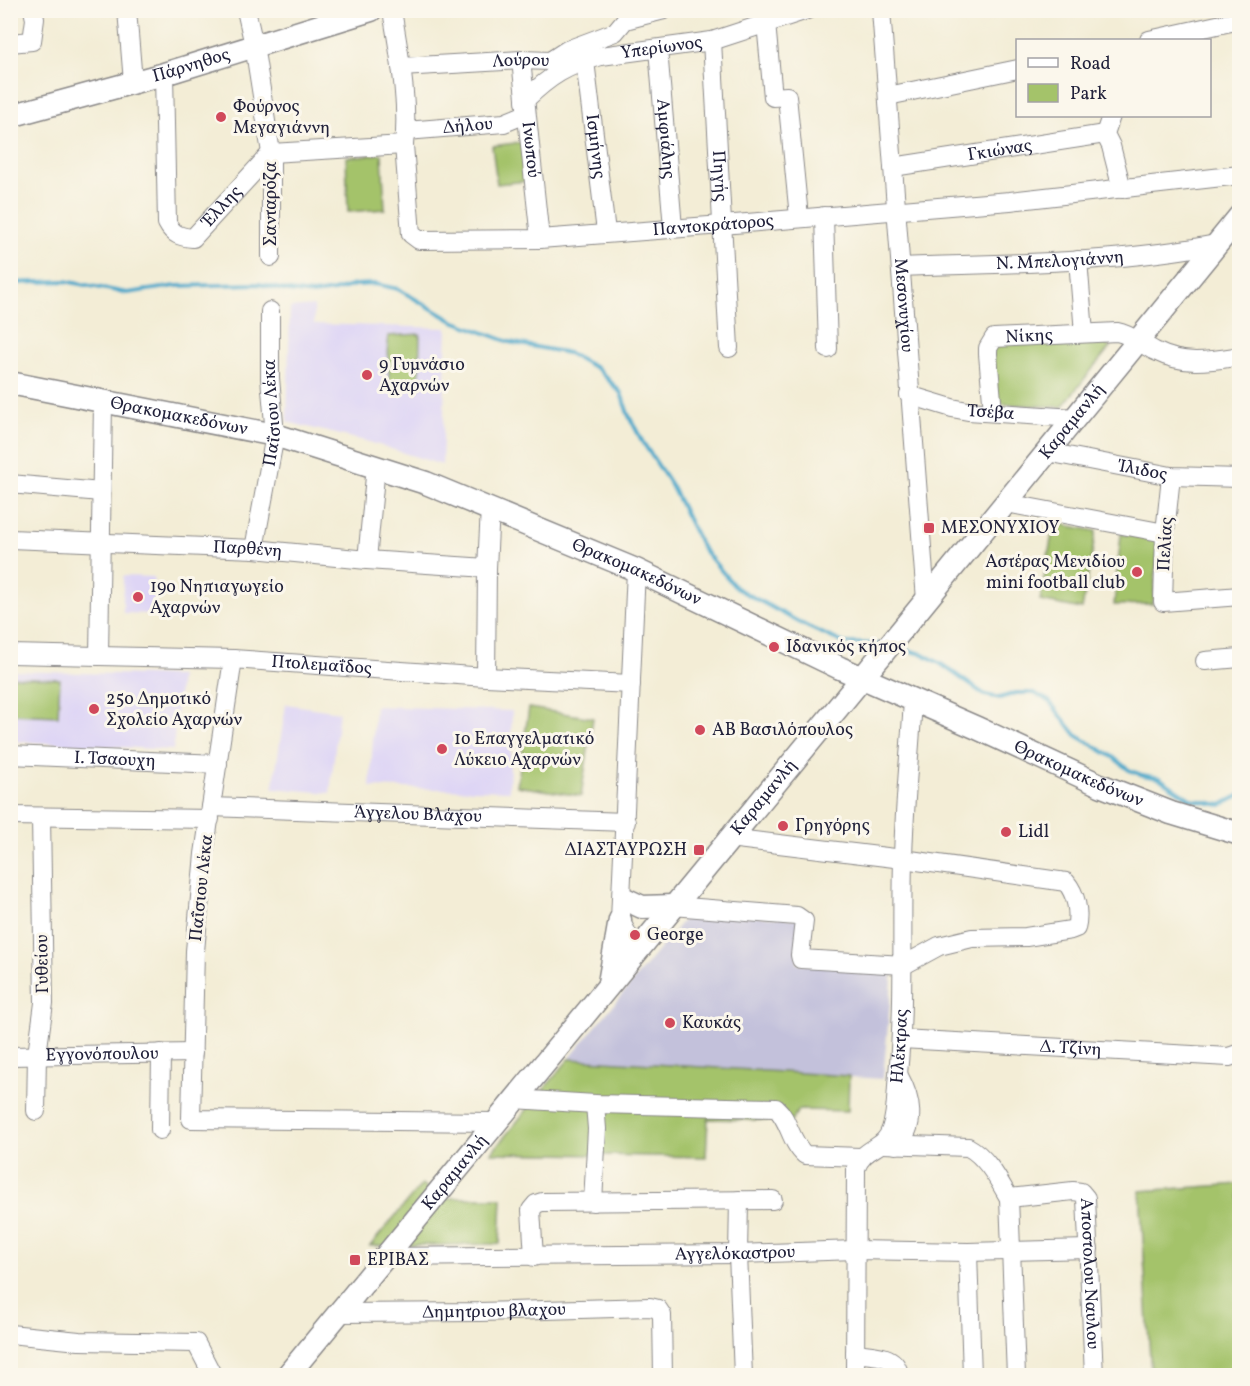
<svg xmlns="http://www.w3.org/2000/svg" width="1250" height="1386" font-family="Vollkorn,serif">
  <style>
    .built { fill: #ded5f5 }
    .industrial { fill: #c3c1db }
    .green { fill: #a4c36a; stroke: #637252; stroke-width: 1.5 }
    .lines { fill: none; stroke-linecap: round; stroke-linejoin: round }
    .stream { stroke: #4ba8ca; stroke-width: 4 }
    .minor-casing { stroke: #8a8888; stroke-width: 20 }
    .major-casing { stroke: #8a8888; stroke-width: 25 }
    .minor { stroke: #fff; stroke-width: 18 }
    .major { stroke: #fff; stroke-width: 22 }
    .poi-dot { fill: #d1495b; stroke: #fbf7ec; stroke-width: 2 }
    .labels { text-anchor: middle; dominant-baseline: central; stroke-width: 6; stroke-linejoin: round; paint-order: stroke }
    .street-label { font-size: 18px; fill: #22223b; stroke: #fbf7ec }
    .poi-label { font-size: 18px; fill: #22223b; stroke: #fbf7ec; text-anchor: start }
  </style>
  <rect width="100%" height="100%" fill="#fbf7ec"/>
  <filter id="ink" filterUnits="userSpaceOnUse"><feTurbulence type="fractalNoise" baseFrequency=".0167" numOctaves="2"/><feDisplacementMap in="SourceGraphic" scale="12" xChannelSelector="R" yChannelSelector="G"/><feConvolveMatrix kernelMatrix="1 2 1 2 8 2 1 2 1" color-interpolation-filters="sRGB"/></filter>
  <filter id="wash" filterUnits="userSpaceOnUse"><feTurbulence type="fractalNoise" baseFrequency=".008" numOctaves="4" result="noise"/><feDisplacementMap in="SourceGraphic" scale="24" xChannelSelector="R" yChannelSelector="G"/><feGaussianBlur stdDeviation="1.35" result="paint"/><feColorMatrix in="noise" values="0 0 0 0 0 0 0 0 0 0 0 0 0 0 0 0 0 1.4 0 .05"/><feComposite in="paint" operator="in"/></filter>
  <g filter="url(#wash)">
    <rect width="100%" height="100%" fill="#f3edd6"/>
    <g class="built">
      <polygon points="314,306 314,324 447,328 442,465 369,442 287,422 290,308"/>
      <polygon points="123,576 154,577 154,614 123,613"/>
      <polygon points="10,671 180,676 173,750 11,741"/>
      <polygon points="286,704 339,712 330,793 273,788"/>
      <polygon points="375,706 512,711 509,791 370,787"/>
    </g>
    <polygon class="industrial" points="689,913 801,919 797,964 893,969 883,1079 569,1059"/>
    <g class="green">
      <polygon points="523,142 527,181 497,184 492,146"/>
      <polygon points="382,154 385,209 348,212 346,157"/>
      <polygon points="420,334 419,387 389,386 388,336"/>
      <polygon points="1097,335 1110,347 1062,407 1003,404 994,396 992,349 999,341"/>
      <polygon points="1054,523 1096,531 1082,609 1040,601"/>
      <polygon points="1121,534 1159,540 1153,604 1114,605"/>
      <polygon points="11,677 60,679 58,716 11,714"/>
      <polygon points="529,708 593,718 581,796 517,786"/>
      <polygon points="569,1059 849,1076 848,1111 798,1110 792,1121 708,1119 706,1157 491,1153"/>
      <polygon points="422,1184 441,1198 502,1198 500,1244 370,1246"/>
      <polygon points="1239,1184 1239,1375 1151,1375 1140,1191"/>
    </g>
    <g class="lines">
      <g class="stream">
        <polyline points="10,283 65,281 127,293 176,286 259,284 288,291 313,294 334,291 355,285 375,284 398,289 453,321 509,342 568,353 598,369 621,393 628,414 642,441 671,485 703,549 736,588 808,627 844,643 879,644"/>
        <polyline points="898,648 923,654 941,664 985,695 1000,698 1016,693 1034,693 1049,701 1076,735 1113,757 1129,770 1142,775 1159,778 1190,799 1221,805 1240,795"/>
      </g>
    </g>
  </g>
  <g filter="url(#ink)">
    <g class="lines">
      <g class="minor-casing">
        <g id="minor">
          <polyline points="127,10 133,82"/>
          <polyline points="246,10 254,45 271,153 271,257"/>
          <path id="s1" d="M392,10C399,54 409,101 404,145L411,234L419,240L540,239L722,225L1010,201L1240,175"/>
          <path id="s2" d="M881,10L926,600"/>
          <polyline points="766,23 773,97 787,96 799,217"/>
          <polyline points="1149,40 1240,20"/>
          <path id="s3" d="M712,41L729,348"/>
          <polyline points="10,43 32,41 35,19 33,10"/>
          <path id="s4" d="M658,49L673,228"/>
          <path id="s5" d="M521,60L540,239"/>
          <path id="s6" d="M585,61L606,232"/>
          <path id="s7" d="M401,67L521,60L550,61L567,50L615,32L625,20L664,10"/>
          <path id="s8" d="M164,74L167,223C173,235 181,237 193,238L271,153L404,145"/>
          <polyline points="888,96 1018,69"/>
          <path id="s9" d="M525,100C551,75 566,66 601,56L712,41L807,10"/>
          <polyline points="1111,116 1105,134 1111,146 1122,189"/>
          <path id="s10" d="M406,131L504,123L526,114"/>
          <path id="s11" d="M893,167L1105,134"/>
          <polyline points="824,216 828,349"/>
          <polyline points="1078,260 1084,333"/>
          <path id="s12" d="M901,267C1006,263 1113,264 1216,244"/>
          <path id="s13" d="M909,395L952,408L968,411L1075,418"/>
          <path id="s14" d="M993,412L988,354V348L994,338L1117,332C1130,334 1143,345 1155,351C1185,366 1209,361 1240,356"/>
          <path id="s15" d="M1047,452L1171,476L1240,478"/>
          <polyline points="1171,476 1165,533 1163,602 1240,596"/>
          <polyline points="10,484 101,492"/>
          <polyline points="1006,503 1165,533"/>
          <path id="s16" d="M10,539L254,549L367,560L487,568"/>
          <path id="s17" d="M254,549L275,435L270,378V311"/>
          <polyline points="367,560 376,466"/>
          <polyline points="636,570 620,920 630,939 641,947"/>
          <path id="s18" d="M10,654L233,659L486,677L631,684"/>
          <polyline points="99,656 103,402"/>
          <polyline points="233,659 204,854 195,951 191,1119 495,1122"/>
          <polyline points="1205,661 1240,658"/>
          <polyline points="486,677 487,568 490,508"/>
          <path id="s19" d="M10,755L218,764"/>
          <path id="s20" d="M211,807L626,822"/>
          <polyline points="10,816 210,819"/>
          <path d="M673,906L797,916L804,921L800,955L801,959L904,965L939,946L972,938L1026,937L1071,930L1076,928C1080,912 1076,894 1066,882L903,859L729,838"/>
          <path id="s21" d="M901,1039L1229,1057L1240,1053"/>
          <path id="s22" d="M10,1056L193,1053"/>
          <path d="M514,1099L595,1104L776,1108C789,1119 790,1142 805,1155L860,1157"/>
          <polyline points="36,1111 37,1055 44,1003 41,817"/>
          <polyline points="160,1130 161,1053"/>
          <path d="M883,1144L968,1147C987,1157 999,1181 1009,1198"/>
          <path d="M896,1145C918,1126 911,1098 899,1076"/>
          <polyline points="739,1200 738,1254 743,1376"/>
          <polyline points="593,1202 597,1129 595,1104"/>
          <polyline points="968,1252 972,1376"/>
          <path id="s23" d="M383,1257L738,1254L855,1250L968,1252L1089,1249"/>
          <polyline points="534,1257 531,1210 536,1204 542,1202 773,1200"/>
          <path id="s24" d="M338,1313L479,1312L650,1307L658,1309L662,1315L663,1376"/>
          <polyline points="10,1334 79,1341 196,1343 213,1376"/>
          <path d="M855,1353C873,1356 897,1353 899,1376"/>
          <path id="s25" d="M855,1376L856,1168C865,1145 884,1151 891,1129C897,1112 896,1092 898,1074C905,1003 901,931 903,860C904,806 910,753 913,700"/>
          <path id="s26" d="M1016,1376L1009,1198L1073,1191L1081,1192L1086,1198L1094,1376"/>
        </g>
      </g>
      <g class="major-casing">
        <g id="major">
          <path id="s27" d="M10,116L164,74L371,10"/>
          <path id="s28" d="M10,383L275,435L426,483L636,570L840,668L977,728L1100,785L1171,813L1240,834"/>
          <polyline points="625,899 642,907 673,906"/>
          <polyline points="609,983 620,920"/>
          <path id="s29" d="M287,1376L901,631L1240,216"/>
        </g>
      </g>
      <use href="#minor" class="minor"/>
      <use href="#major" class="major"/>
    </g>
  </g>
  <g class="poi-dot">
    <circle cx="221" cy="117" r="6"/>
    <circle cx="367" cy="375" r="6"/>
    <rect x="923" y="522" width="12" height="12" rx="3"/>
    <circle cx="1137" cy="572" r="6"/>
    <circle cx="138" cy="597" r="6"/>
    <circle cx="774" cy="647" r="6"/>
    <circle cx="94" cy="709" r="6"/>
    <circle cx="700" cy="730" r="6"/>
    <circle cx="442" cy="749" r="6"/>
    <circle cx="783" cy="826" r="6"/>
    <circle cx="1006" cy="832" r="6"/>
    <rect x="693" y="844" width="12" height="12" rx="3"/>
    <circle cx="635" cy="935" r="6"/>
    <circle cx="670" cy="1023" r="6"/>
    <rect x="349" y="1254" width="12" height="12" rx="3"/>
  </g>
  <g class="labels">
    <g class="street-label">
      <text stroke="none"><textPath href="#s9" startOffset="150">Υπερίωνος</textPath></text>
      <text stroke="none"><textPath href="#s7" startOffset="120">Λούρου</textPath></text>
      <text stroke="none"><textPath href="#s27" startOffset="188">Πάρνηθος</textPath></text>
      <text stroke="none"><textPath href="#s10" startOffset="62">Δήλου</textPath></text>
      <text stroke="none"><textPath href="#s4" startOffset="90">Αμφιάλης</textPath></text>
      <text stroke="none"><textPath href="#s6" startOffset="86">Ισμήνης</textPath></text>
      <text stroke="none"><textPath href="#s5" startOffset="90">Ινωπού</textPath></text>
      <text stroke="none"><textPath href="#s11" startOffset="108">Γκιώνας</textPath></text>
      <text stroke="none"><textPath href="#s3" startOffset="135">Πηγής</textPath></text>
      <text transform="translate(271 204) rotate(-90)">Σανταρόζα</text>
      <text stroke="none"><textPath href="#s8" startOffset="224">Έλλης</textPath></text>
      <text stroke="none"><textPath href="#s1" startOffset="530">Παντοκράτορος</textPath></text>
      <text stroke="none"><textPath href="#s12" startOffset="159">Ν. Μπελογιάννη</textPath></text>
      <text stroke="none"><textPath href="#s2" startOffset="296">Μεσονυχίου</textPath></text>
      <text stroke="none"><textPath href="#s14" startOffset="111">Νίκης</textPath></text>
      <text stroke="none"><textPath href="#s13" startOffset="84">Τσέβα</textPath></text>
      <text stroke="none"><textPath href="#s17" startOffset="138">Παΐσιου Λέκα</textPath></text>
      <text stroke="none"><textPath href="#s28" startOffset="172">Θρακομακεδόνων</textPath></text>
      <text stroke="none"><textPath href="#s29" startOffset="1236">Καραμανλή</textPath></text>
      <text stroke="none"><textPath href="#s15" startOffset="98">Ίλιδος</textPath></text>
      <text transform="translate(1166 544) rotate(-87)">Πελίας</text>
      <text stroke="none"><textPath href="#s16" startOffset="238">Παρθένη</textPath></text>
      <text stroke="none"><textPath href="#s28" startOffset="657">Θρακομακεδόνων</textPath></text>
      <text stroke="none"><textPath href="#s18" startOffset="312">Πτολεμαΐδος</textPath></text>
      <text stroke="none"><textPath href="#s19" startOffset="105">Ι. Τσαουχη</textPath></text>
      <text stroke="none"><textPath href="#s28" startOffset="1143">Θρακομακεδόνων</textPath></text>
      <text stroke="none"><textPath href="#s29" startOffset="750">Καραμανλή</textPath></text>
      <text stroke="none"><textPath href="#s20" startOffset="207">Άγγελου Βλάχου</textPath></text>
      <text transform="translate(202 888) rotate(-84)">Παΐσιου Λέκα</text>
      <text transform="translate(43 964) rotate(-91)">Γυθείου</text>
      <text stroke="none"><textPath href="#s25" startOffset="345">Ηλέκτρας</textPath></text>
      <text stroke="none"><textPath href="#s21" startOffset="170">Δ. Τζίνη</textPath></text>
      <text stroke="none"><textPath href="#s22" startOffset="92">Εγγονόπουλου</textPath></text>
      <text stroke="none"><textPath href="#s29" startOffset="264">Καραμανλή</textPath></text>
      <text stroke="none"><textPath href="#s23" startOffset="352">Αγγελόκαστρου</textPath></text>
      <text stroke="none"><textPath href="#s26" startOffset="334">Αποστολου Ναυλου</textPath></text>
      <text stroke="none"><textPath href="#s24" startOffset="156">Δημητριου βλαχου</textPath></text>
    </g>
    <g class="poi-label">
      <text x="233" y="107">Φούρνος<tspan x="233" dy="21">Μεγαγιάννη</tspan></text>
      <text x="379" y="365">9 Γυμνάσιο<tspan x="379" dy="21">Αχαρνών</tspan></text>
      <text x="941" y="528">ΜΕΣΟΝΥΧΙΟΥ</text>
      <text x="1125" y="562" text-anchor="end">Αστέρας Μενιδίου<tspan x="1125" dy="21">mini football club</tspan></text>
      <text x="150" y="587">19ο Νηπιαγωγείο<tspan x="150" dy="21">Αχαρνών</tspan></text>
      <text x="786" y="647">Ιδανικός κήπος</text>
      <text x="106" y="699">25ο Δημοτικό<tspan x="106" dy="21">Σχολείο Αχαρνών</tspan></text>
      <text x="712" y="730">ΑΒ Βασιλόπουλος</text>
      <text x="454" y="739">1ο Επαγγελματικό<tspan x="454" dy="21">Λύκειο Αχαρνών</tspan></text>
      <text x="795" y="826">Γρηγόρης</text>
      <text x="1018" y="832">Lidl</text>
      <text x="687" y="850" text-anchor="end">ΔΙΑΣΤΑΥΡΩΣΗ</text>
      <text x="647" y="935">George</text>
      <text x="682" y="1023">Καυκάς</text>
      <text x="367" y="1260">ΕΡΙΒΑΣ</text>
    </g>
  </g>
  <rect width="1250" height="1386" fill="none" stroke="#fbf7ec" stroke-width="36"/>
  <rect x="1016" y="39" width="195" height="78" fill="#fbf7ec" stroke="#a4a2a5" stroke-width="1.5"/>
  <rect x="1028" y="58" width="30" height="9" fill="#ffffff" stroke="#a4a2a5" stroke-width="1.5"/>
  <text x="1070" y="69" font-size="18" fill="#22223b">Road</text>
  <rect x="1028" y="84" width="30" height="18" fill="#a4c36a" stroke="#a4a2a5" stroke-width="1.5"/>
  <text x="1070" y="99" font-size="18" fill="#22223b">Park</text>
</svg>
